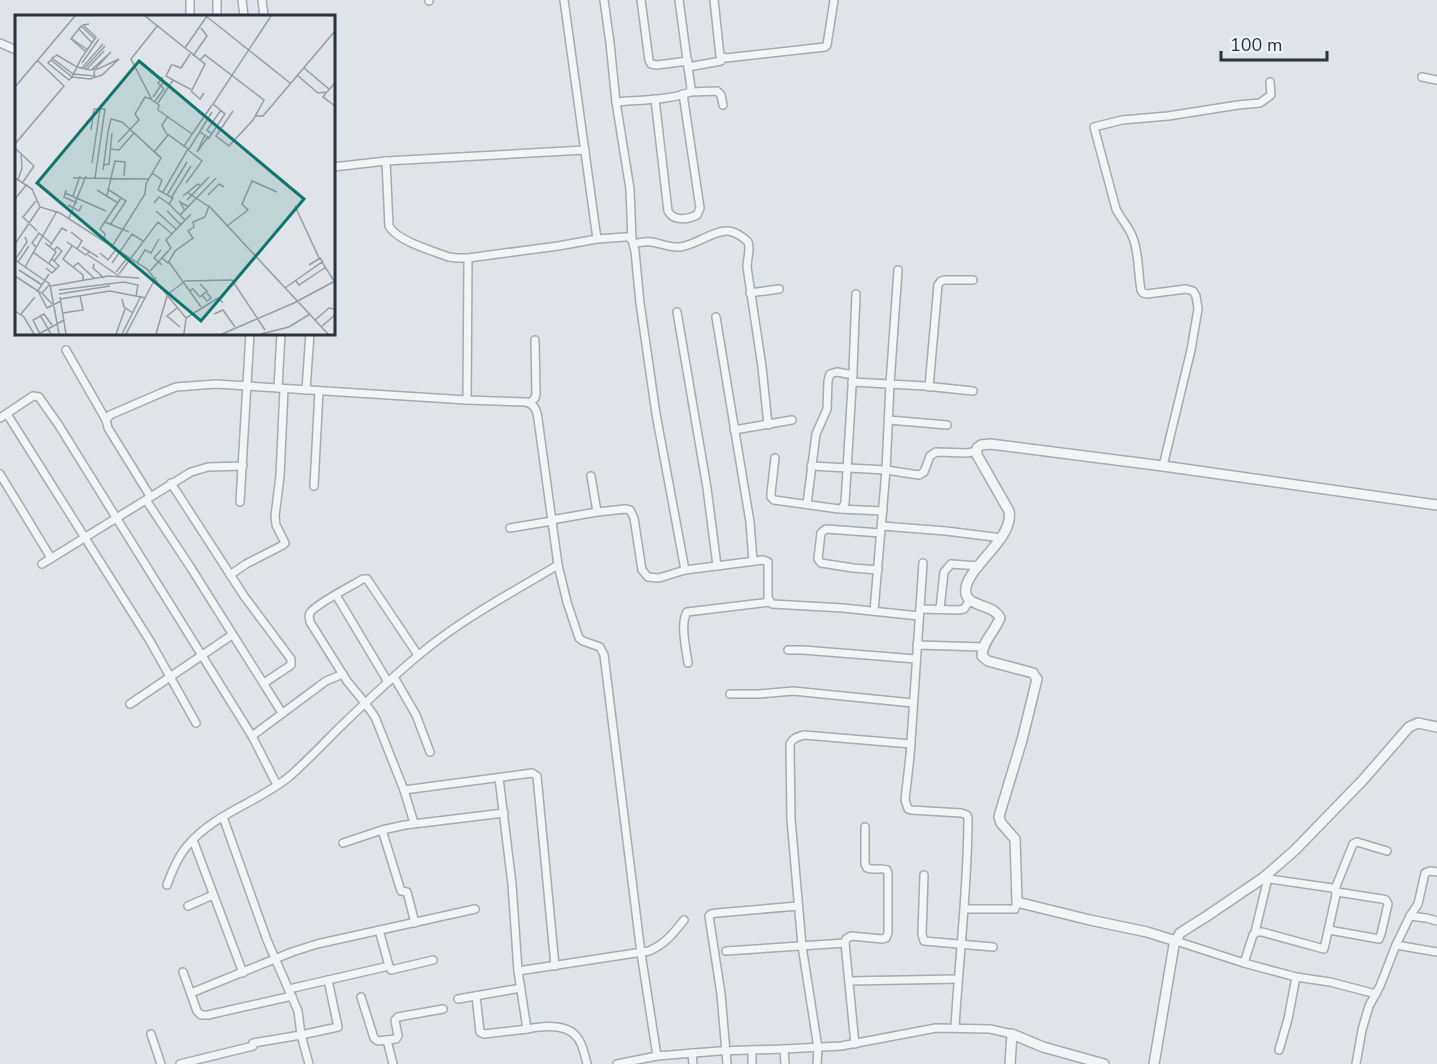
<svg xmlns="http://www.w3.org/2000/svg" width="1437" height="1064" font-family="'Nunito Sans',sans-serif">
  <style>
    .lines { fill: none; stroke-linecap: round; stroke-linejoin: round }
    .minor-casing { stroke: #a5abb2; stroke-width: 10 }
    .tertiary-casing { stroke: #a5abb2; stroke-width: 12 }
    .minor { stroke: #f2f4f6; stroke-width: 7 }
    .tertiary { stroke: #f2f4f6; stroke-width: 9 }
    .inset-road { fill: none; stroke: #979da4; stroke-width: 1.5 }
    .view { fill: #0f766e; fill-opacity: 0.15; stroke: #0f766e; stroke-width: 3 }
    .inset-edge { fill: none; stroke: #29333e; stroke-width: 3 }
  </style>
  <rect width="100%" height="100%" fill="#e0e3e8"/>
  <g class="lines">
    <g class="minor-casing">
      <g id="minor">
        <polyline points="217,0 217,16"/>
        <polyline points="242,0 244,16"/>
        <polyline points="262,0 264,16"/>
        <polyline points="429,0 429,1"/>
        <polyline points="564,0 597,239"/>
        <polyline points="604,0 610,43 616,102 630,189 632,240"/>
        <polyline points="641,0 649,60 651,64 657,65 688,61"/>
        <polyline points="714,0 720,56 726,58 825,47 827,45 834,0"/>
        <polyline points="190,16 190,0"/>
        <polyline points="0,43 16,50"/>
        <polyline points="688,67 721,61"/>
        <polyline points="1422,77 1437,80"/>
        <polyline points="690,92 717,91 721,95 723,105"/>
        <path d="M655,99L668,211C673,221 687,220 697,215L700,208L683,94"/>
        <path d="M616,102C637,100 672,100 690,92L691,88L688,67L679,0"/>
        <path d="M386,161L389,226C397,241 433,251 449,257L457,258H468L558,246L597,239L625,237H629L632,240L635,251L640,303L656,414L685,570"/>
        <polyline points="333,167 386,161 585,150"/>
        <path d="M634,244C654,237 662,248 680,247C696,245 714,230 728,231C736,232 743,237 748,242C751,250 747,258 747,267L762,367L768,425"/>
        <polyline points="750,293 779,289"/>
        <polyline points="677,312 707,488 717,566"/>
        <polyline points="716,317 750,522 753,561"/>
        <polyline points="66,350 106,420"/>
        <polyline points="852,382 925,386 973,391"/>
        <polyline points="929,387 938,285 941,281 945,280 973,280"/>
        <polyline points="278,388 281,333"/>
        <polyline points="306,390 310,333"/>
        <polyline points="467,400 468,258"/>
        <polyline points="530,403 535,398 536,394 535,340"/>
        <polyline points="7,414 150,641 196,723"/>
        <polyline points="0,418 33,396 39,397 41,400 58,424 252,736 277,785"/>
        <polyline points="889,420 947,425"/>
        <polyline points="734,430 792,420"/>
        <polyline points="775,458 771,493 771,497 774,500 839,509 883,511"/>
        <polyline points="811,466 886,470 919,475 924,472 930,456 936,452 967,453 977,451"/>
        <path d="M1163,466L1191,350L1198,309L1196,296L1193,291L1186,289L1147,294L1143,293L1141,290C1138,274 1139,253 1133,238C1129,227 1121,219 1116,209L1094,127L1122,120L1168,116L1238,105L1260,103L1271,95L1270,82"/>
        <polyline points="0,474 51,558"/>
        <polyline points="591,476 597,512"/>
        <polyline points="171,483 244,596 291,659 291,665 264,683"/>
        <polyline points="314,486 319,391"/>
        <path d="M150,496L108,428L106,420L110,415L161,393L176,387L216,384L467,400L526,402C535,404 537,411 538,419L558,565L567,602L579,638L583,641L600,647L604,655L641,953L657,1056"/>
        <polyline points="146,500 191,568 282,713"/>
        <polyline points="240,502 250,333"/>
        <polyline points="807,504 816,434 827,409 828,381 830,374 837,372 853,375"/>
        <polyline points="842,508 845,503 853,370 856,294"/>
        <polyline points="551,520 597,512 625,509 630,510 634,518 642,570 648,577 659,578 685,570 763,560 768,562 768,598 772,604 843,608 919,616"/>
        <polyline points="882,526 946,531 1002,538"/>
        <polyline points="510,528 552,521"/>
        <path d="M923,563L910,756L905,800L908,809L911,810L961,813L967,815L968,818C968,888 959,958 955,1027"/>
        <polyline points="42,564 191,472 208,467 243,466"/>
        <polyline points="878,570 853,568 821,563 818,559 821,533 826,529 881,533"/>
        <polyline points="230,575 246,564 283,545 285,543 276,525 275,516 280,476 284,389"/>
        <polyline points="336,595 388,682"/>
        <polyline points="920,609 958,610 964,609 970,600"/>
        <polyline points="940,609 944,572 951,564 979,566"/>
        <polyline points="874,611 886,470 890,384 898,270"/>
        <polyline points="917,645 984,647"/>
        <polyline points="788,650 803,650 916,659"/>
        <path d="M688,663C686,649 680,623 687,612L770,602"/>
        <polyline points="394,677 416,715 430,752"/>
        <polyline points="730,694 759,694 793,691 913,703"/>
        <polyline points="130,704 232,635"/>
        <polyline points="252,736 326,681 343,674"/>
        <path d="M499,778L512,884L518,971L527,1029C542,1026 566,1023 577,1037C583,1044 585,1056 587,1064"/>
        <polyline points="404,790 532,773 537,776 555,966"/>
        <polyline points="223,817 267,940 298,1011 301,1035 309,1064"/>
        <path d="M414,823L404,790L375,717L365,703L347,681L310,622C310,618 308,616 310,613C314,605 353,585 363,579H367L418,655"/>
        <polyline points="382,830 401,891 407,892 415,923"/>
        <polyline points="193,840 243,973"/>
        <polyline points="343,843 382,830 405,825 504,813"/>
        <polyline points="924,875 922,934 924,941 993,947"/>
        <path d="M167,885C172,871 178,856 188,845C215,813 259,802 290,776C307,761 323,744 339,728C365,703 392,677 420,654C462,619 511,593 558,565"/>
        <polyline points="1335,889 1353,844 1357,842 1387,851"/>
        <polyline points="188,906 213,895"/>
        <polyline points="965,909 1015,909 1017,902"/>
        <polyline points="1410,916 1426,918 1437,921"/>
        <polyline points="379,930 389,966 391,970 433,960"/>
        <polyline points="1329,930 1379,939 1381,934 1388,904 1386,900 1382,899 1337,892"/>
        <polyline points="1255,932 1268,878"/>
        <polyline points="1176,941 1244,963 1296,977 1330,982 1376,994"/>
        <polyline points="1396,945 1437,952"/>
        <polyline points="726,951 845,943"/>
        <polyline points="1244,963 1253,935 1257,932 1262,932 1324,949 1336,895 1335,889 1332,888 1263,878"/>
        <path d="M518,971L649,951C665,944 673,934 684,920"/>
        <polyline points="183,972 197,1011 201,1015 208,1015 292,996"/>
        <polyline points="849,981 958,979"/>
        <polyline points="289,989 389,966"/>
        <polyline points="191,993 292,952 317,944 475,909"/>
        <polyline points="476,996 480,1032 484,1034 527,1029"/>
        <polyline points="361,997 374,1038 378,1041 387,1040 393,1064"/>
        <polyline points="458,999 521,988"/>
        <polyline points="151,1034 161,1064"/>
        <polyline points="387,1040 396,1039 398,1036 395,1020 398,1017 443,1009"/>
        <polyline points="253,1043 301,1035 338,1027 328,980"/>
        <path d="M855,1044L845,943L846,939L851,936L882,939L886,938L888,933V874L887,870C881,867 873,871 867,868L865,864V827"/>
        <polyline points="784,1049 785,1064"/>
        <polyline points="752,1050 752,1064"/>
        <polyline points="1279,1050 1288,1019 1296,977"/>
        <polyline points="692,1053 693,1064"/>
        <polyline points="180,1064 253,1046"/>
        <polyline points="617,1064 657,1056 719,1051 784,1049 841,1046 936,1028 990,1029 1012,1034"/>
        <polyline points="727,1064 721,994 709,916 711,914 717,913 798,906"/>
        <path d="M817,1064L818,1048L802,946L791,819L790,744C793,738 797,737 804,735L911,744"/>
        <polyline points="1356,1064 1362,1030 1369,1006 1380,986 1396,945 1410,916 1418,904 1425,873 1430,871 1437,872"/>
      </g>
    </g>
    <g class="tertiary-casing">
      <g id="tertiary">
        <path d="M1176,941L1147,932L1090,920L1017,902L1015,839L1001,823L999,817L1000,813L1022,740L1037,679L1033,673L988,661L982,656C982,642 995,631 1000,618C994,604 969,607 966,594C961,570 1015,540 1009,511L977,455V448L981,445L990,444L1163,466L1437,505"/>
        <polyline points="1010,1064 1012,1034 1043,1047 1104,1064"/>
        <polyline points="1154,1064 1174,945 1180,933 1207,916 1263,878 1295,850 1363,780 1409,727 1418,723 1437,727"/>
      </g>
    </g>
    <use href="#minor" class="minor"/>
    <use href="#tertiary" class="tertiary"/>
  </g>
  <g transform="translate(15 15)">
    <rect width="320" height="320" fill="#e0e3e8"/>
    <path class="inset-road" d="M130,1L190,49L177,75L158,65L143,88M191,1L275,68M74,9L68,10L81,22L66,44L60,56L58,59L57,62L54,65L33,48L36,45L57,62L75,64L87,60L104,44L83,54H80L75,55L62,52L42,40L37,43L58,59L80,61L79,58L80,54L81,53L96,37L76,55M143,10L116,44L137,85L144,90L143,95L177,119M64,14L77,28M57,24L73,35M170,33L192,1M71,37L56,24L66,11L80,24M178,41L192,21L186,13M185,45L190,40L249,85L238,105L214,131L201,121L218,96M67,48L84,24M157,49L151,61L158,65M158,50L166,53L175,39M67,53L88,29M289,53L314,74M69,54L90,31M72,54L89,36M282,60L303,78L312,77L320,68M0,72L60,1M176,76L185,84L189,78M311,78L308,82L320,91M138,82L149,66M140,86L149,74L143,68L148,62M240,101H248L320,16M76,115L79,94H90L80,163M93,117L96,104L107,107L146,143L131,169L130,179L98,230M185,117L194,123L210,99L198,89L256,1M197,119L192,115L206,95M190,120L182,137L193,122M103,127L124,105L120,99L130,82L136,84M0,129L49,71L22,45M169,131L197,90M0,133L19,151L8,167M95,134L104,135L119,118M174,134L197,97M139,137L153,120M77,148L85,94M88,150L94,149L97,118M88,155L93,117M137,158L147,165L143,175L158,183L154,189L170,205M0,163L17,174L25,192L45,198L132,254L152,280L170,266L217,265L250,315M58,163L134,164M3,165L7,153L6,138M171,168L187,146L173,135M51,175L49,182L62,188M82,175L103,188M94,175L111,186L95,210M148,177L173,134L151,118L147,110L153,101M172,177L193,191M50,178L91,196M92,180L100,146L110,147L109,161M152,180L172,147M193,180L204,169L209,172M58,181L65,161M168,181L183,169L186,171M156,183L176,151M0,184L12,169M172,185L194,162M21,186L8,202L22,216M139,188L144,182L154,189M53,190L64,196L67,190M280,191L304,243M141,196L161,214M152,196L166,210M170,196L165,187L174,192M165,200L201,163M54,203L71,161M90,207L114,217M212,211L233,195L227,189L237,166L262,177M56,217L67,226L62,234M10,222L12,227L0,245L35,269M88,226L90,219L85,214L106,183M52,227L71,240L74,237M30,228L41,237L34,248M0,229L25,192M35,231L47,213L52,216M57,231L48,244L68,260V265M21,232L17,228L24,218L37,229M67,232L83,242M146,235L139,243L147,250M18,237L41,254M85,238L93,245L102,233M73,240L104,261M147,243L153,248L160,236L178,223L173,216L179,212L178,207L190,202L194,191L313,319M39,246L47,236L42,232L39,235M3,247L14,231M154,247L186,292M97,248L117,219L128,226M122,248L130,235L136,238L144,224M79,249L78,253L89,263M294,250L305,243L308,247M10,252L42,196M58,252L63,248L80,264M31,253L37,258L44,251L37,244M4,255L27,270M135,256L156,233L151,225L176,199M101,257L113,242M104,259L143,207L157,219M0,261L26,278M281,266L284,270L311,252M35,269L27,278L37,289M35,270L44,319M36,271L93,261L124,263M270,273L307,247L319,266M44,275L109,267L123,270L121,281M174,276L178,274L185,282L192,276L185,269M22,277L34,259M24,278L32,293L46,286M44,279L95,271M152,280L171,303L169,319M187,280L192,286L196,283L191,277M45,282L51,319M45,284L95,276L131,283M107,284L109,292L118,298M162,293L152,301L165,312M0,296L9,302L19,319M48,298L68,295L65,281M6,299L20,282M199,299L208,295L220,312M25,300L36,319M171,303L203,283L208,288M300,305L314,293L320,294M306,312L320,300M24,319L49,305M25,319L18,305L29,299L37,310M101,319L110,294M107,319L126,281M111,319L141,262M141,319L152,281M207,319L279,288L320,266M246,319L274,312L295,299"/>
    <path class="view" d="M124,46L289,184L186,306L22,168Z"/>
    <rect width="320" height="320" class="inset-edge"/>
  </g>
  <path d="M1221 51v9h106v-9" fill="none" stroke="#29333e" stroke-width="3"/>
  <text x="1230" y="51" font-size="18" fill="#29333e" stroke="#eff2f5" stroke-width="4.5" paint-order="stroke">100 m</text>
</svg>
